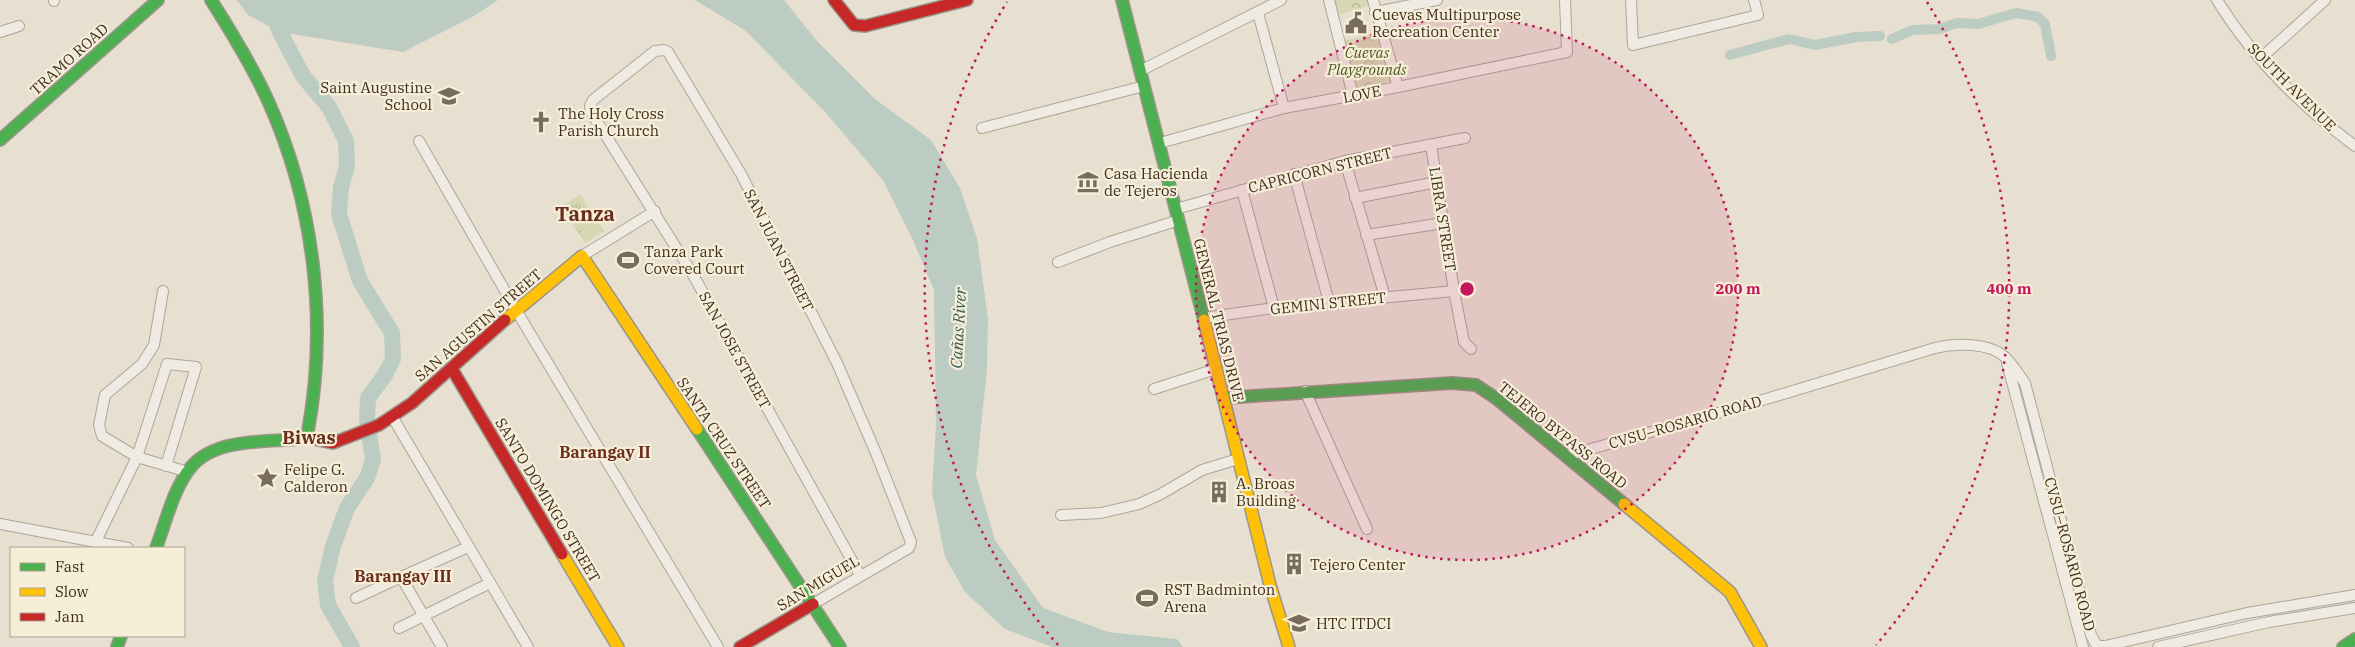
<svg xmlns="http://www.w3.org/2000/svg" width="2355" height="647" font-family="'IBM Plex Serif',serif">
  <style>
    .grass { fill: url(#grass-tufts) }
    .forest { fill: url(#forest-crowns) }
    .water { fill: #bcccc2 }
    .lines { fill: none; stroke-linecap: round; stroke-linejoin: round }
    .canal { stroke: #bcccc2; stroke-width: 10 }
    .river { stroke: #bcccc2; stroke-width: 16 }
    .street-casing { stroke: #ada599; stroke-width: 12 }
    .fast-casing { stroke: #9c958a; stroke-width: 14 }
    .slow-casing { stroke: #9c958a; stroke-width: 14 }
    .jam-casing { stroke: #9c958a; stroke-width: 14 }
    .street { stroke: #efebe3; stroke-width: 10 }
    .fast { stroke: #4caf50; stroke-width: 11 }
    .slow { stroke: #ffc107; stroke-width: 11 }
    .jam { stroke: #c62828; stroke-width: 11 }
    .ring { fill: none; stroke: #c2185b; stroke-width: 2.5; stroke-dasharray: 2.5 5 }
    .labels { text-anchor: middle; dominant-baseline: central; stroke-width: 4.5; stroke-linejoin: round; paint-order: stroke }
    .poi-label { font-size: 15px; fill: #3d2e20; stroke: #f7eed8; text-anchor: start }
    .park-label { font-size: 15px; font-style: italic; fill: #4d5a26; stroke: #f7eed8 }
    .street-label { font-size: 15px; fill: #3d2e20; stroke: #f7eed8 }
    .water-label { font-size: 16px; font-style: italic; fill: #2f5d5a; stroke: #f7eed8 }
    .neighbourhood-label { font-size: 16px; font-weight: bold; fill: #6b2e1e; stroke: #f7eed8 }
    .quarter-label { font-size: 18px; font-weight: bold; fill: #6b2e1e; stroke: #f7eed8 }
    .district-label { font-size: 20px; font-weight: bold; fill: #6b2e1e; stroke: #f7eed8 }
    .centre { fill: #c2185b; stroke: #f7eed8; stroke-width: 2.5 }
    .ring-label { font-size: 15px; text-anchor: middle; font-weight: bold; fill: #c2185b; stroke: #f7eed8; stroke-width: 4.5; stroke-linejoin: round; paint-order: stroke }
  </style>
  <defs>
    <pattern id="grass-tufts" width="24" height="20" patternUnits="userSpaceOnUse" patternTransform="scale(1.25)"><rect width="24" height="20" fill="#d6d7b3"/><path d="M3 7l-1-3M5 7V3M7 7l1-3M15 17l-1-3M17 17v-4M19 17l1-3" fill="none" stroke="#b9b99a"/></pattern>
    <pattern id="forest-crowns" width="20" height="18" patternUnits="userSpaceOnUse" patternTransform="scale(1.25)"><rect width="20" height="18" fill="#d6d7b3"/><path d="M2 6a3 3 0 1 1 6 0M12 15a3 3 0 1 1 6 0" fill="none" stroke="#b9b99a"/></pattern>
  </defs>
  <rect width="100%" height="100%" fill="#e7e0d1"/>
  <polygon class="grass" points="580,194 604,231 585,243 561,207"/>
  <g class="forest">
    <polygon points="1333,0 1368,0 1369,5 1336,16"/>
    <polygon points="1378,32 1391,81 1356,88 1343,41"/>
  </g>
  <g class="water">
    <polygon points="237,0 498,0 474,16 403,52 280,32 248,15"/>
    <polygon points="695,0 784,0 817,41 875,99 931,140 960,188 977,238 988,319 987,369 976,475 995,540 1043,608 1108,632 1177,639 1183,647 1052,647 1005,629 965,592 945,557 932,492 936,425 934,290 912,238 883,180 825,112 746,31"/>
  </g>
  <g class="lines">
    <g class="canal">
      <polyline points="1892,39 1912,30 1939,29 1957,23 1978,24 2016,13 2038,17 2045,24 2051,56"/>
      <polyline points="1730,55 1789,39 1815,45 1856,37 1880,36"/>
    </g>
    <polyline class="river" points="268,0 280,32 303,76 329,107 346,141 347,166 341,187 339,214 360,281 392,333 393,359 385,375 368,398 367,420 373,460 367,478 347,508 333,546 325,581 328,605 352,647"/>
    <g class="street-casing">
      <g id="street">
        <polyline points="54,0 54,1"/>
        <polyline points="1329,0 1353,96"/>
        <polyline points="1373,0 1398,87"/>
        <polyline points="1631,0 1633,45 1758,15 1754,0"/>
        <path d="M2217,0C2252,57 2301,106 2355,146"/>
        <polyline points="1375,12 1437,0"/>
        <polyline points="1258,13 1284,108"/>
        <polyline points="0,32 19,26"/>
        <polyline points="2260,59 2325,0"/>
        <polyline points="1140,71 1281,0"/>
        <polyline points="982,128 1144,86"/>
        <polyline points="419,141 516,310 718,647"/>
        <polyline points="1160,143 1284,108 1398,87 1567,52 1565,0"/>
        <polyline points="1431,145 1454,291 1464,342 1471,349"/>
        <polyline points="1345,161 1385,297"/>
        <polyline points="1294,174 1329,302"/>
        <polyline points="1242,190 1274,308"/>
        <polyline points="1355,198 1437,182"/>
        <polyline points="1176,209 1345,161 1465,138"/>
        <polyline points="1366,235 1443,223"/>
        <polyline points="582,256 655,211"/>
        <polyline points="1058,262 1110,242 1179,220"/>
        <polyline points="1203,318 1274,308 1454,291"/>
        <polyline points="2007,363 2083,647"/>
        <polyline points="1154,389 1216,369"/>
        <polyline points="1305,391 1367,529"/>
        <polyline points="393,418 528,647"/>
        <path d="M1566,456L1743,406L1935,348C1955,343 1990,342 2006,358C2013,365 2019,375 2025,383L2091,635L2097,646H2105L2247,613L2355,595"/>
        <polyline points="166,466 196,367 167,364 137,457 188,472"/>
        <polyline points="1061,515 1101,513 1139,504 1161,494 1202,470 1238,459"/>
        <polyline points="0,524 128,548"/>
        <polyline points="96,541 137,457 102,436 99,425 105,395 142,364 154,345 163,291"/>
        <polyline points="356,598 401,577"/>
        <polyline points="813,604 909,548 911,542 876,453 837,363 741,174 668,52 664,50 655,51 593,100 590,106 591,112 692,273 860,575"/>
        <polyline points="399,628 490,583"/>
        <polyline points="442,647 401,577 468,547"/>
        <polyline points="2158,647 2269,622 2355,608"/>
      </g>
    </g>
    <g class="fast-casing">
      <g id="fast">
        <path d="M211,0C232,33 253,67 269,103C314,204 328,322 308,431"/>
        <polyline points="1122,0 1204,320"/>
        <polyline points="0,140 158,0"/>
        <polyline points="1223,398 1452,383 1476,385 1497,399 1624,504"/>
        <polyline points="697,429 840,647"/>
        <path d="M156,548C166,522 173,489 191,467C215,438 266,442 300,439"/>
        <polyline points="117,647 121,636"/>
        <polyline points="2343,647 2355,639"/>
      </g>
    </g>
    <g class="slow-casing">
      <g id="slow">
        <polyline points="505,320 582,256 697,429"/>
        <polyline points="1204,320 1270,585 1289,647"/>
        <polyline points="1624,504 1730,592 1761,647"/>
        <polyline points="562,554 618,647"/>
      </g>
    </g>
    <g class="jam-casing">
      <g id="jam">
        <polyline points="834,0 854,25 865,26 967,0"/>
        <polyline points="452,369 562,554"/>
        <polyline points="314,439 333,443 379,425 412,403 505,320"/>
        <polyline points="740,647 813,604"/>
      </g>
    </g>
    <use href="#street" class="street"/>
    <use href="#fast" class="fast"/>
    <use href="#slow" class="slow"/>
    <use href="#jam" class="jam"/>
  </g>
  <circle cx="1467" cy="289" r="271" fill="#c2185b" fill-opacity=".12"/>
  <g class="ring">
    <circle cx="1467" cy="289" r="271"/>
    <path d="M1058 645A542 542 0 0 1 1007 2M1927 2A542 542 0 0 1 1876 645"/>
  </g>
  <defs>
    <g id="civic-bare" transform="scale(1.725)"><path d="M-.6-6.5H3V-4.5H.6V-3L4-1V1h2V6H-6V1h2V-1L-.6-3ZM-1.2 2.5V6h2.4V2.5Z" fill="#786c5e" stroke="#f7eed8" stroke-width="2.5" paint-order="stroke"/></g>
    <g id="school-bare" transform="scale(1.725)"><path d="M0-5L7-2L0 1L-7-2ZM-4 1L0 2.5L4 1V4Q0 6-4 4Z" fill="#786c5e" stroke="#f7eed8" stroke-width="2.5" paint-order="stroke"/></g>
    <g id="church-bare" transform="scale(1.725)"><path d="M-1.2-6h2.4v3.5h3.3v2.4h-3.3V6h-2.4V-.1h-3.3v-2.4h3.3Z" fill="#786c5e" stroke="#f7eed8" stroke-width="2.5" paint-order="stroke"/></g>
    <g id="museum-bare" transform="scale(1.725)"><path d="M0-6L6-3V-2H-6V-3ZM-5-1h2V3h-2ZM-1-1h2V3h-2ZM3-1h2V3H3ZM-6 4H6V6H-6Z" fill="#786c5e" stroke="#f7eed8" stroke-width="2.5" paint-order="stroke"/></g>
    <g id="stadium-bare" transform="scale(1.725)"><path d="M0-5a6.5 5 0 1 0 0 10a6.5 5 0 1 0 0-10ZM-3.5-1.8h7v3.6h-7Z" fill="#786c5e" stroke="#f7eed8" stroke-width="2.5" paint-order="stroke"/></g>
    <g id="sight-bare" transform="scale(1.725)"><path d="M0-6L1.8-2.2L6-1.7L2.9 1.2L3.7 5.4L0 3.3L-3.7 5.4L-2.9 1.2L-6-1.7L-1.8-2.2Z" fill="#786c5e" stroke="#f7eed8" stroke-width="2.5" paint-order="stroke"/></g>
    <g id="building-bare" transform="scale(1.725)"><path d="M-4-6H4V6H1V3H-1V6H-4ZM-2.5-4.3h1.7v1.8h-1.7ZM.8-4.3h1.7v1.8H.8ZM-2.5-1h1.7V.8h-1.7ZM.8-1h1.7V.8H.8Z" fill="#786c5e" stroke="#f7eed8" stroke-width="2.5" paint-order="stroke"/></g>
  </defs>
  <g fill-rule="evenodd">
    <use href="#civic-bare" x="1356" y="23"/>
    <use href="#school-bare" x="449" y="96"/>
    <use href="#church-bare" x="541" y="122"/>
    <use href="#museum-bare" x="1088" y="182"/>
    <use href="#stadium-bare" x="628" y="260"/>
    <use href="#sight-bare" x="267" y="478"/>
    <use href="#building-bare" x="1219" y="492"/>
    <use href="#building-bare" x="1294" y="564"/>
    <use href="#stadium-bare" x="1147" y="598"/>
    <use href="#school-bare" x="1299" y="623"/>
  </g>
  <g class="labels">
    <g class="poi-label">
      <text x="1372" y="14">Cuevas Multipurpose<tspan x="1372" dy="17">Recreation Center</tspan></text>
      <text x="432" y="87" text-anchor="end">Saint Augustine<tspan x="432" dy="17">School</tspan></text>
      <text x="558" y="113">The Holy Cross<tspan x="558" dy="17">Parish Church</tspan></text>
      <text x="1104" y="173">Casa Hacienda<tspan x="1104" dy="17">de Tejeros</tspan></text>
      <text x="644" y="251">Tanza Park<tspan x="644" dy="17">Covered Court</tspan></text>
      <text x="284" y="469">Felipe G.<tspan x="284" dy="17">Calderon</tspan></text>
      <text x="1236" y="483">A. Broas<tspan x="1236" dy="17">Building</tspan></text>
      <text x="1310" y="564">Tejero Center</text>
      <text x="1164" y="589">RST Badminton<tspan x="1164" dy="17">Arena</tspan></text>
      <text x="1316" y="623">HTC ITDCI</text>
    </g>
    <g class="park-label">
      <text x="1367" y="52">Cuevas<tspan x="1367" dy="17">Playgrounds</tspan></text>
    </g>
    <g class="street-label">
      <text transform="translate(69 59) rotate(-42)">TRAMO ROAD</text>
      <text transform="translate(2292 87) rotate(45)">SOUTH AVENUE</text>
      <text transform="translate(1362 94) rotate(-11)">LOVE</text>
      <text transform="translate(1320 170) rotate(-14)">CAPRICORN STREET</text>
      <text transform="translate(1443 219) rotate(81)">LIBRA STREET</text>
      <text transform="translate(779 250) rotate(63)">SAN JUAN STREET</text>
      <text transform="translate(1328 303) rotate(-6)">GEMINI STREET</text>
      <text transform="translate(1219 320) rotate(76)">GENERAL TRIAS DRIVE</text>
      <text transform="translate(478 325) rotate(-41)">SAN AGUSTIN STREET</text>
      <text transform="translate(735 350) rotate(61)">SAN JOSE STREET</text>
      <text transform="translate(1685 422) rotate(-16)">CVSU–ROSARIO ROAD</text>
      <text transform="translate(1563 435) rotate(39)">TEJERO BYPASS ROAD</text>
      <text transform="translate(724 443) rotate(56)">SANTA CRUZ STREET</text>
      <text transform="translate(548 500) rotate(59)">SANTO DOMINGO STREET</text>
      <text transform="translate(2070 554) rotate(75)">CVSU–ROSARIO ROAD</text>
      <text transform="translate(818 583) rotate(-31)">SAN MIGUEL</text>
    </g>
    <g class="water-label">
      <text transform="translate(958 328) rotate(-87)">Cañas River</text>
    </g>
    <g class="neighbourhood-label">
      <text x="605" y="452">Barangay II</text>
      <text x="403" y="576">Barangay III</text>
    </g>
    <g class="quarter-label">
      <text x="309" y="437">Biwas</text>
    </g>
    <g class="district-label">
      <text x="585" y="213">Tanza</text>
    </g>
  </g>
  <circle cx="1467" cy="289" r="8" class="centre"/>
  <g class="ring-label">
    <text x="1738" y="294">200 m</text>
    <text x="2009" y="294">400 m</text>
  </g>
  <rect x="10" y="547" width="175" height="90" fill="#f7eed8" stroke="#ada18e"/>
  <rect x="20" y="563" width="25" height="8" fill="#4caf50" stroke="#ada18e"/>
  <text x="55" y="572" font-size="15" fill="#3d2e20">Fast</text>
  <rect x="20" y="588" width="25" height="8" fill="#ffc107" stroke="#ada18e"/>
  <text x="55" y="597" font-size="15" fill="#3d2e20">Slow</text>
  <rect x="20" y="613" width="25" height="8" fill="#c62828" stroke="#ada18e"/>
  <text x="55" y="622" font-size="15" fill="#3d2e20">Jam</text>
</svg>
